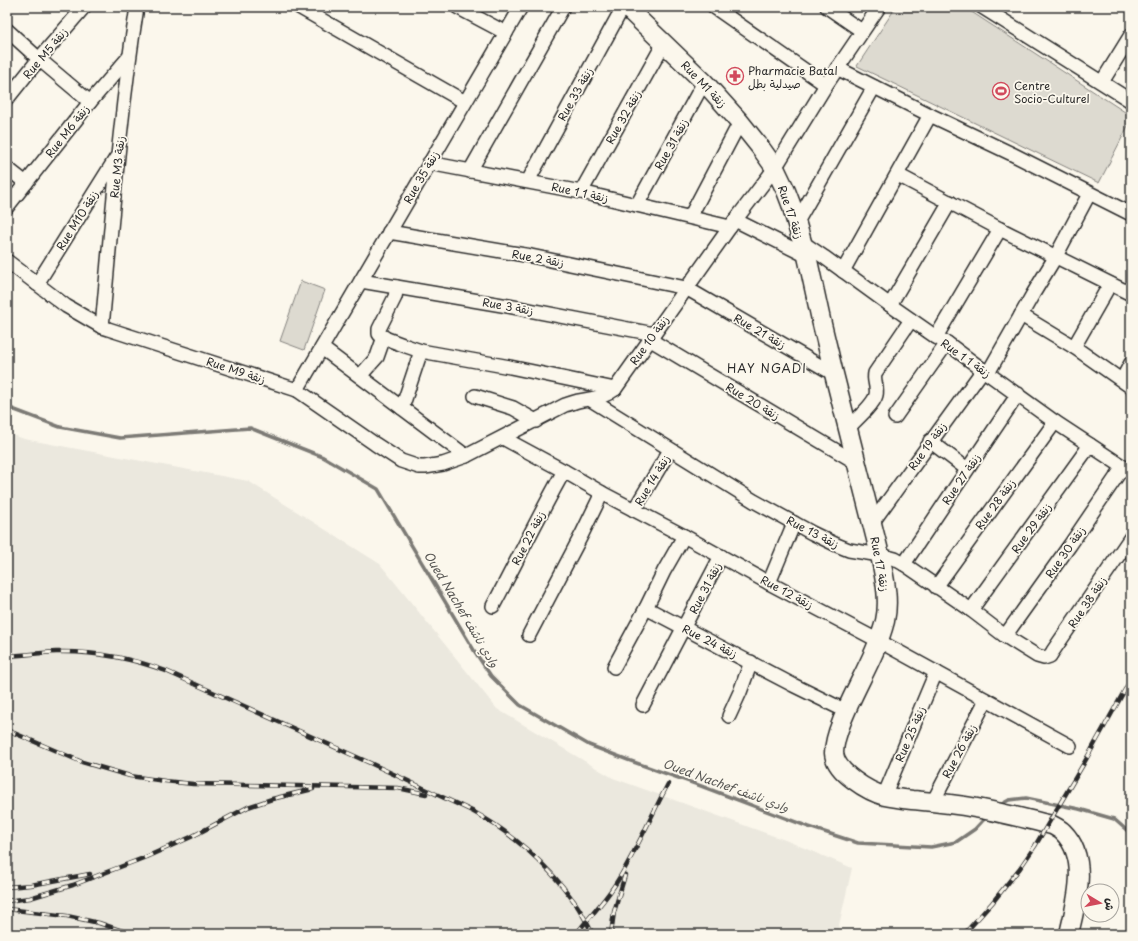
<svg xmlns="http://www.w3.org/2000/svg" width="1138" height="941" font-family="'Playpen Sans','Playpen Sans Arabic',sans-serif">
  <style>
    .built { fill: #ebe8de }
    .green { fill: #dddad0; stroke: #84827e }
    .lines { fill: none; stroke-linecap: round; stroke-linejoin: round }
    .stream { stroke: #7b7a75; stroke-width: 3.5 }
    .street-casing { stroke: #2b2b2b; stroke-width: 16 }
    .secondary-casing { stroke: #2b2b2b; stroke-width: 21 }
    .street { stroke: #fbf7ec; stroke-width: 13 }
    .secondary { stroke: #fbf7ec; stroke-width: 18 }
    .rail-casing { stroke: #2b2b2b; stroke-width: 4.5 }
    .rail { stroke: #fbf7ec; stroke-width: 3; stroke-dasharray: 9; stroke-linecap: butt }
    .labels { text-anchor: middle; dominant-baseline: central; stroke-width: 3.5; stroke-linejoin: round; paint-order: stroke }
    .street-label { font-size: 11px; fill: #2b2b2b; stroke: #fbf7ec }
    .poi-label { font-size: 11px; fill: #2b2b2b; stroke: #fbf7ec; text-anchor: start }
    .neighbourhood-label { font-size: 12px; letter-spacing: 1px; fill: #2b2b2b; stroke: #fbf7ec }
    .water-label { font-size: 12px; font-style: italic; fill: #5a5956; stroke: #fbf7ec }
  </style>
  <rect width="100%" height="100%" fill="#fbf7ec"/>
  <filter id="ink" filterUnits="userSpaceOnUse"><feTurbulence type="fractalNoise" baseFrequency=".025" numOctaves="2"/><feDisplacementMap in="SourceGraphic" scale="8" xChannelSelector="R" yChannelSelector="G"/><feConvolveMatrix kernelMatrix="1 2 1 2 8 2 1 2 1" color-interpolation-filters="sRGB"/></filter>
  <g filter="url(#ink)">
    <polygon class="built" points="7,433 24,439 248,481 380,564 497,709 613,778 785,840 852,868 837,934 7,934"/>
    <g class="green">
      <polygon points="896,7 964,7 1131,116 1131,120 1099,183 857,66"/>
      <polygon points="301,281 325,290 304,350 280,341"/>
    </g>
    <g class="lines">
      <g class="stream">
        <polyline points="7,407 60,427 120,438 250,428 323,457 378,489 475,652 491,676 520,705 589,745 628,760 701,786 809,827 858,843 931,847 956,842 975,829 987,816"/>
        <polyline points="998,806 1009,800 1026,798 1079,809 1114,819 1131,834"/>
      </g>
      <g class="street-casing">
        <g id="street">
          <polyline points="299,7 465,102"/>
          <polyline points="457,7 506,33"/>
          <polyline points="714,7 826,85"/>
          <polyline points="827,7 862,31"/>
          <polyline points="982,7 1131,101"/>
          <polyline points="7,30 39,59 90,102"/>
          <polyline points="837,68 930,115 1012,154 1131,214"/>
          <polyline points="1102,82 1131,35"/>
          <polyline points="7,99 39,59 84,7"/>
          <polyline points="429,163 581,192 730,227"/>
          <polyline points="7,168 26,183"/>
          <polyline points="470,171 563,7"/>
          <polyline points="898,175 1000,229 1131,294"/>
          <polyline points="528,181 623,7"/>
          <polyline points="581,192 664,43"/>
          <polyline points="637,205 704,82"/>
          <polyline points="7,207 90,102 129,57"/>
          <polyline points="690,217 740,122"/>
          <polyline points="735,220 807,256"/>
          <polyline points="797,222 874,87"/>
          <polyline points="389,232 531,256 686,288 834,374"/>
          <polyline points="802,242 824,257 890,305 936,337 947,343 983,370 1055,422 1131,472"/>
          <polyline points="7,261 66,306 102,327 297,390 375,444 401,461 419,467 425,467 443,464 466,456"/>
          <polyline points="843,271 930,115"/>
          <polyline points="361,281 508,306 654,334"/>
          <polyline points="37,284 116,158"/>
          <polyline points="397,287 395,297 379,329 379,334 382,337 406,346 421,351 510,367 615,389"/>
          <polyline points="890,305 950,202"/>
          <polyline points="1021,315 1074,347 1131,387"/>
          <path d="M102,327C112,220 120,113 137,7"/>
          <polyline points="936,337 1000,229"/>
          <polyline points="649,339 857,463"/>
          <polyline points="1074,347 1110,284"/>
          <path d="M322,348L466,456L565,405C570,404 574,402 578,401C593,398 602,399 615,389L730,227L775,168L826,85L879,7"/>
          <polyline points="988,373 1033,294 1056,256 1089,194"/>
          <polyline points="360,376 377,357 384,337"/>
          <polyline points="1122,380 1131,363"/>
          <polyline points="297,390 521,7"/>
          <polyline points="475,396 513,408 536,421"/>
          <polyline points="591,400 754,501 812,533 839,546 849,550 880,555 895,559 904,564 971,610 1005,636 1037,656 1044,658 1050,656 1053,651 1131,537"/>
          <polyline points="402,408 421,351"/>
          <polyline points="895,417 947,343"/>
          <path d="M848,428C855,421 874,404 876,395C878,387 873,381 875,373L911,320"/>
          <polyline points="503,438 564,471 602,493 684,536 769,583 879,641 1070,746"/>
          <polyline points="930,441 967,469"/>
          <polyline points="634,510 670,450"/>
          <polyline points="872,523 983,370"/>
          <polyline points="904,564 1018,394"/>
          <polyline points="769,583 794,523"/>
          <polyline points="936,587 1055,422"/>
          <path d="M493,606C517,561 539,515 564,471"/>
          <polyline points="646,608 793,685 846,711"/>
          <polyline points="971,610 1090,445"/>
          <polyline points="529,635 582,534 602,493"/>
          <polyline points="1005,636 1070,545 1123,467"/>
          <polyline points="614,667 646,608 664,571 684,536"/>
          <polyline points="643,705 721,556"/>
          <polyline points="729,716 740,692 751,662"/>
          <polyline points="884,796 936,672"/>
          <polyline points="933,802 986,700"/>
        </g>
      </g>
      <g class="secondary-casing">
        <path id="secondary" d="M626,7L704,82L740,122L760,147L775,168L786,191L791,204L802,242L807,256L821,320L834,374L880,555C884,576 890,599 885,621C876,656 855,687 842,721C838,731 834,742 834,753C835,772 869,792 885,796C894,798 903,799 912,800C927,801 942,803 957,805C989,809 1021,818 1052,825C1056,827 1060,829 1063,832C1090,859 1076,902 1069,934"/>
      </g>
      <use href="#street" class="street"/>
      <use href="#secondary" class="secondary"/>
      <g class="rail-casing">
        <g id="rail">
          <path d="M7,656C23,655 40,653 56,652C94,651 131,658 166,671L370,763L472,811C511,832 547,864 573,900C581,910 586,922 593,934"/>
          <polyline points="7,730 82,762 130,776 165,781 193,784 398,788 426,794"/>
          <polyline points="7,887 31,885 90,874"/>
          <polyline points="7,901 30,898 73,885 146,857 191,837 248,807 272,799 313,789"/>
          <polyline points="7,909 67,916 99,923 131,934"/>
          <polyline points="7,931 31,934"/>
          <path d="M576,934C590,916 606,900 618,880C637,849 651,816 668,784"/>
          <polyline points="611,934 614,912 625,875"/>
          <polyline points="964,934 992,903 1020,868 1035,846 1084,763 1131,679"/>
        </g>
      </g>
      <use href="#rail" class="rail"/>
    </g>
  </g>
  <defs>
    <g id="pharmacy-ring" transform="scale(0.9)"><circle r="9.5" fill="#fbf7ec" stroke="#d1495b" stroke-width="1.5"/><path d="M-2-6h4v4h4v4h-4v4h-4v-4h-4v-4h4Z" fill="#d1495b"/></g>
    <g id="stadium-ring" transform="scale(0.9)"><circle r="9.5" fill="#fbf7ec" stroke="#d1495b" stroke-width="1.5"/><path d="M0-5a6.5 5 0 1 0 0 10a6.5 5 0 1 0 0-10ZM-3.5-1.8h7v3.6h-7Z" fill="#d1495b"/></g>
  </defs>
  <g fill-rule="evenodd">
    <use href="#pharmacy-ring" x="735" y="76"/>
    <use href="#stadium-ring" x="1001" y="91"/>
  </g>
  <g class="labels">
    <g class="street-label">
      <text transform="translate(45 53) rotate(-50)">Rue M5 زنقة</text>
      <text transform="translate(704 84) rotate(46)">Rue M1 زنقة</text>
      <text transform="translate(575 94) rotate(-61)">Rue 33 زنقة</text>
      <text transform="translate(623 117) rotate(-61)">Rue 32 زنقة</text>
      <text transform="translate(67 131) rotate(-52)">Rue M6 زنقة</text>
      <text transform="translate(671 144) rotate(-61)">Rue 31 زنقة</text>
      <text transform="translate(117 167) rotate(-84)">Rue M3 زنقة</text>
      <text transform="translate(421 177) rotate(-60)">Rue 35 زنقة</text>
      <text transform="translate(580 192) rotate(12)">Rue 1 زنقة 1</text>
      <text transform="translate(791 212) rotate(71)">Rue 17 زنقة</text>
      <text transform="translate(77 220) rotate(-58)">Rue M10 زنقة</text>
      <text transform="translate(538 258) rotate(10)">Rue 2 زنقة</text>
      <text transform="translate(508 306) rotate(10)">Rue 3 زنقة</text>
      <text transform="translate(760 331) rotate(30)">Rue 21 زنقة</text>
      <text transform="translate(649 340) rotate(-54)">Rue 10 زنقة</text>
      <text transform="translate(966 358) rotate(35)">Rue 1 زنقة 1</text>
      <text transform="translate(236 370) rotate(18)">Rue M9 زنقة</text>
      <text transform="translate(753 401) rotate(31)">Rue 20 زنقة</text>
      <text transform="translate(927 446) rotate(-54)">Rue 19 زنقة</text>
      <text transform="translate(961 479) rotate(-56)">Rue 27 زنقة</text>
      <text transform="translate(652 480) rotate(-59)">Rue 14 زنقة</text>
      <text transform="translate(995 504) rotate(-54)">Rue 28 زنقة</text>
      <text transform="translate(1031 528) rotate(-54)">Rue 29 زنقة</text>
      <text transform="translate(813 532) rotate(27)">Rue 13 زنقة</text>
      <text transform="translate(528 538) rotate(-63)">Rue 22 زنقة</text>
      <text transform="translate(1065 552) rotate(-55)">Rue 30 زنقة</text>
      <text transform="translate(880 564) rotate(79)">Rue 17 زنقة</text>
      <text transform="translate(705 588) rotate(-63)">Rue 31 زنقة</text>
      <text transform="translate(787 592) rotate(28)">Rue 12 زنقة</text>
      <text transform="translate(1087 602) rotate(-56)">Rue 38 زنقة</text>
      <text transform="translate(710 641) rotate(27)">Rue 24 زنقة</text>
      <text transform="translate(910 734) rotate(-67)">Rue 25 زنقة</text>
      <text transform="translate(959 751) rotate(-62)">Rue 26 زنقة</text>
    </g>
    <g class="poi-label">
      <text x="748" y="70">Pharmacie Batal<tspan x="748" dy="13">صيدلية بطل</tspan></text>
      <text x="1014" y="85">Centre<tspan x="1014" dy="13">Socio-Culturel</tspan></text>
    </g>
    <g class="neighbourhood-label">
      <text x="767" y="368">HAY NGADI</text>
    </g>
    <g class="water-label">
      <text transform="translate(462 609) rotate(59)">Oued Nachef وادي ناشف</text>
      <text transform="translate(726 785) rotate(20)">Oued Nachef وادي ناشف</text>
    </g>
  </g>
  <rect width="1138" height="941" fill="none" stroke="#fbf7ec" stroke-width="24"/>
  <rect x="12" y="12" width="1114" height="917" fill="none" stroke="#2b2b2b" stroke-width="1.5" filter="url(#ink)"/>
  <g transform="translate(1100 903) rotate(100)"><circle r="19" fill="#fbf7ec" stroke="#a8a59f"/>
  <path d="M0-3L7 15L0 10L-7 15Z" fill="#d1495b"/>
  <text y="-6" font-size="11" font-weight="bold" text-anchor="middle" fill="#2b2b2b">ش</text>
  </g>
</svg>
